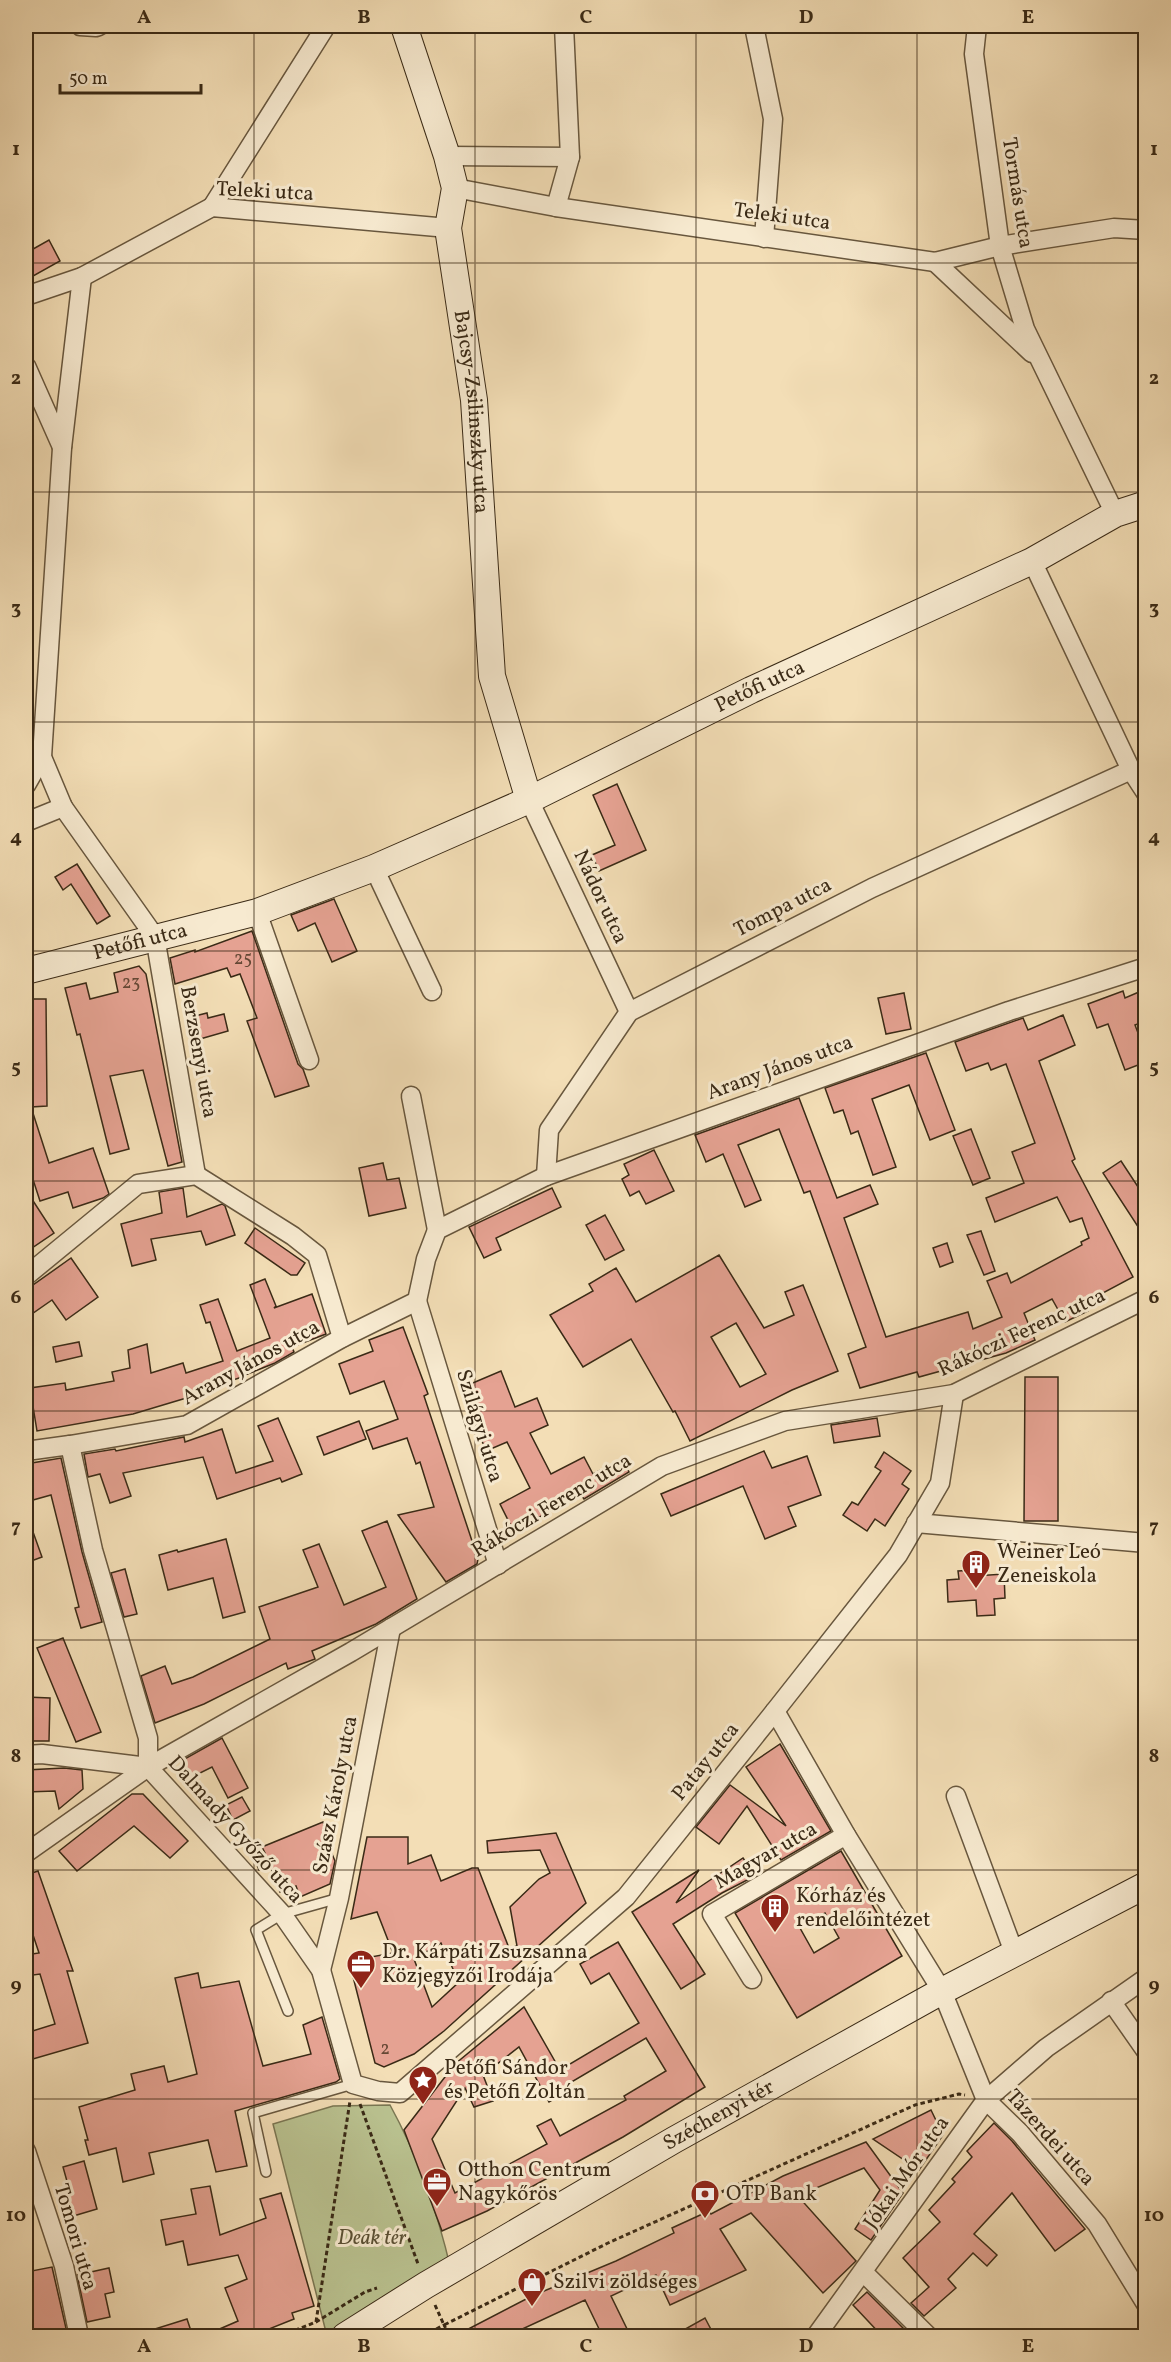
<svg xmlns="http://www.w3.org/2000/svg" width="1171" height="2362" font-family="Vollkorn,serif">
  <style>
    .green { fill: #b9c18f; stroke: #7a7652; stroke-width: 1.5 }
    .building { fill: #e5a292; stroke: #3a2a16; stroke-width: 1.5; fill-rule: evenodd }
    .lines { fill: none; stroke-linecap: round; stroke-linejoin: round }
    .lane-casing { stroke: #68573e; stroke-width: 12 }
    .street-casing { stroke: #68573e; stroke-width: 21 }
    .secondary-casing { stroke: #3a2a16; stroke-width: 28 }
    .path { stroke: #3a2a16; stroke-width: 3; stroke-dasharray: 4.5 3; stroke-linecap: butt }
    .lane { stroke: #f7ead0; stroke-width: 9 }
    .street { stroke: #f7ead0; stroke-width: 18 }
    .secondary { stroke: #f7ead0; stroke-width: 26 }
    .grid { fill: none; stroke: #3a2a16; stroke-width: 1.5; stroke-opacity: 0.55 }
    .labels { text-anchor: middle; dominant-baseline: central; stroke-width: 6; stroke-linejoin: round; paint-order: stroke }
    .number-label { font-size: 18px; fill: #654835 }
    .street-label { font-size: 21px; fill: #3a2a16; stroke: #f7ead0 }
    .poi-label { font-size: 21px; fill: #3a2a16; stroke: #f7ead0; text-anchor: start }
    .park-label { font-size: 21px; font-style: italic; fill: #5a5034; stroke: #f7ead0 }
    .neatline { fill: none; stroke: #3a2a16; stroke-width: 2 }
    .grid-label { font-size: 20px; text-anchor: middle; font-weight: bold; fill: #3a2a16 }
  </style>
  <rect width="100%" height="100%" fill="#f3deb6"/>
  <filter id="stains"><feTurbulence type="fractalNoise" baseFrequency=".00333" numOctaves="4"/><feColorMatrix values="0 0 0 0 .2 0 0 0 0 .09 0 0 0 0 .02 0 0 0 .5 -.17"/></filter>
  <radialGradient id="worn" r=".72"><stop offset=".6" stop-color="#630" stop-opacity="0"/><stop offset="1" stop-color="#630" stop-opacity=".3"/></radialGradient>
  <path class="green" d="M390,2105C418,2156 438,2214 451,2270L345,2336H327L273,2124L333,2106Z"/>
  <g class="building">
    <polygon points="49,240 60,261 26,280 26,253"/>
    <polygon points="617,784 646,850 599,871 592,855 615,845 593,795"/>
    <polygon points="77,864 110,916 97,924 71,884 63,890 55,877"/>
    <polygon points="334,899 357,951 332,962 315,923 298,931 291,915"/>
    <polygon points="252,931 298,1064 303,1069 309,1086 275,1097 247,1021 257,1018 240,974 231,977 227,968 175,984 170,958 195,950 195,952"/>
    <polygon points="139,966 146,974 182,1162 168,1166 143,1070 110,1076 129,1149 110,1154 80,1034 77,1035 65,988 86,983 90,999 118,992 114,973"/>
    <polygon points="1146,989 1146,1021 1135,1025 1146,1054 1146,1062 1125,1070 1108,1024 1097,1028 1088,1004 1123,991 1125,998"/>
    <polygon points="904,993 911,1029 886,1034 878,998"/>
    <polygon points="26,999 46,999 47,1106 31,1107 49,1163 93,1148 109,1194 103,1198 73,1208 68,1192 40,1201 26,1158"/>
    <polygon points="207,1013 208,1018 224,1014 228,1031 193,1041 187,1018"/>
    <polygon points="1063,1015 1075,1045 1039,1061 1075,1159 1072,1161 1133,1277 1084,1303 1088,1311 1065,1322 1052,1299 1024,1313 1035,1340 1006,1353 919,1377 917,1372 860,1388 848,1354 866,1347 810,1191 804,1193 779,1129 738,1145 761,1200 745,1207 723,1154 706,1162 695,1135 799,1098 837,1198 870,1185 878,1204 844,1218 886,1337 968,1312 973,1329 1002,1317 987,1281 1007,1273 1011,1283 1082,1245 1081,1242 1089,1238 1082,1218 1070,1222 1057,1197 995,1222 986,1198 1024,1183 1012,1152 1035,1143 1006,1064 991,1070 988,1063 966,1071 955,1042 1023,1018 1028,1030"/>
    <polygon points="926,1053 955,1130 930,1140 909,1085 872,1099 896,1167 873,1175 858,1131 851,1134 843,1110 834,1113 825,1088"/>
    <polygon points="971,1129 990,1178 973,1185 953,1136"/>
    <polygon points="654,1150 674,1191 646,1204 639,1191 630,1196 622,1179 629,1175 624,1164"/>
    <polygon points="1121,1161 1146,1199 1146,1239 1103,1173"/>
    <polygon points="383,1163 387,1180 399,1178 406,1208 369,1216 359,1168"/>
    <polygon points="183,1188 187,1217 222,1204 225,1206 235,1235 206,1245 201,1231 151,1239 156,1260 132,1266 121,1224 162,1213 159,1192"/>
    <polygon points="552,1188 561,1207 496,1238 501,1250 484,1258 469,1227"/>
    <polygon points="26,1190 54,1233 26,1252"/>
    <polygon points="605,1215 624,1250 605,1260 586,1225"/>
    <polygon points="255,1228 305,1263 297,1275 291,1275 245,1243"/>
    <polygon points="981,1231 995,1271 984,1275 967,1235"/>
    <polygon points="947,1243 953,1262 940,1267 933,1248"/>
    <path d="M719,1255L764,1328L794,1315L785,1292L803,1285L838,1371L792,1390L690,1441L675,1411L673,1412L631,1339L583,1367L550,1315L593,1291L589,1284L616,1268L636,1302ZM736,1323L766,1374L740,1387L711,1337Z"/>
    <polygon points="71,1258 98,1297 66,1320 52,1300 26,1318 26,1290"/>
    <polygon points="265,1279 276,1306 274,1308 312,1294 326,1334 292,1347 294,1352 275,1363 245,1375 245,1376 192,1394 193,1396 133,1414 37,1431 30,1388 65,1383 66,1390 114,1381 112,1372 130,1368 128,1350 147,1344 151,1373 183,1363 186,1373 223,1361 210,1322 206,1323 200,1305 218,1299 237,1351 270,1338 250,1285"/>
    <polygon points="403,1327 428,1394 424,1396 478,1559 477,1564 446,1582 398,1515 434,1507 420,1462 416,1464 407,1438 373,1449 366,1431 398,1419 384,1381 350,1394 339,1364 373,1351 369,1340"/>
    <polygon points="79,1342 82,1356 56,1362 53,1347"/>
    <polygon points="501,1371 515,1407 537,1398 548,1425 530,1433 551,1474 584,1457 593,1474 622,1459 629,1472 584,1499 582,1496 513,1530 500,1504 530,1488 507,1442 486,1451 461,1388"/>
    <polygon points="1025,1377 1058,1377 1058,1521 1024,1521"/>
    <polygon points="278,1418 302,1474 282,1482 280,1478 217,1499 203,1457 123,1473 131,1496 110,1503 100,1474 88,1477 84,1454 115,1449 116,1451 184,1437 185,1442 222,1429 236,1473 273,1461 258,1426"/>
    <polygon points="877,1418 880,1436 834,1443 831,1425"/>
    <polygon points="359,1421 366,1439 324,1455 317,1437"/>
    <polygon points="764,1451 772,1468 807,1456 821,1495 788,1507 796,1526 765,1539 743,1486 671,1516 661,1494"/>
    <polygon points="884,1452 911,1471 902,1484 909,1489 885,1526 875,1519 867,1531 843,1515 852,1502 858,1505 881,1471 875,1467"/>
    <polygon points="61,1458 82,1552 102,1622 81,1628 75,1608 79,1607 51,1495 26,1502 26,1464"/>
    <polygon points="26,1518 28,1518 42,1557 26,1563"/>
    <polygon points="387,1521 417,1599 376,1624 312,1651 315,1659 288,1669 286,1663 204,1704 155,1723 141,1676 165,1666 172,1684 193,1677 270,1639 259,1607 318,1587 303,1550 319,1544 344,1605 386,1587 362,1531"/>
    <polygon points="226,1539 245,1612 223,1618 213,1578 168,1590 159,1555 177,1550 178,1552"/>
    <polygon points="125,1569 137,1614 124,1617 111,1573"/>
    <polygon points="975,1570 975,1576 1004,1574 1005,1598 994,1599 995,1615 977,1616 976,1600 948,1602 947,1580 959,1579 958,1571"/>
    <polygon points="63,1638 101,1732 76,1742 37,1648"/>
    <polygon points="26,1697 50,1698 49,1741 26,1741"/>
    <polygon points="222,1738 248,1788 228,1798 212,1767 190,1778 181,1761"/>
    <polygon points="780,1744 831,1831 781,1860 747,1806 719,1844 696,1827 730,1785 786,1826 746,1767"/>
    <polygon points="64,1768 82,1770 83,1789 59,1809 55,1791 26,1792 26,1770"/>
    <polygon points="132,1794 143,1794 188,1841 170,1858 134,1826 77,1871 59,1851"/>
    <polygon points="242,1797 250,1811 233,1820 226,1805"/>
    <polygon points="323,1822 331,1841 327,1842 335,1861 330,1884 300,1897 296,1886 280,1892 270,1866 259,1870 254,1857 265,1853 262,1847"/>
    <path d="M556,1833L586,1903L444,2031L414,2054L384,2067L375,2063L349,1961L393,1953L377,1912L351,1919L367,1837H408V1864L431,1855L441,1881L472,1868H478L509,1948L517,1946L510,1907L539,1879L550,1873L540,1850L488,1853L487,1841ZM441,1943L459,1982L432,2007L414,1959Z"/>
    <path d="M841,1851L902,1956L797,2018L735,1913ZM825,1913L839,1938L814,1953L800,1928Z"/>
    <polygon points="743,1858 755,1876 722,1893 673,1924 705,1974 681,1989 632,1912 699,1870 676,1903"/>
    <polygon points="38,1871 73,1971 67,1971 88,2043 26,2061 26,2033 55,2024 40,1974 26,1976 26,1955 39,1953 26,1914 26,1875"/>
    <path d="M618,1942L705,2087L623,2137L487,2211L442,2231L404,2130L455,2064L524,2007L560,2070L639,2023L609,1973L591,1984L580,1964ZM646,2038L666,2071L624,2096L626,2100L560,2136L551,2119L537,2126L547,2144L455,2193L432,2139L465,2088L474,2107L493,2101L483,2075L519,2047L549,2102L571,2089L568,2084Z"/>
    <polygon points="198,1973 201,1988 239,1981 263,2066 311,2054 303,2025 322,2017 340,2079 336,2082 235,2111 247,2166 216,2172 208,2140 149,2153 154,2174 123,2182 116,2148 89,2155 85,2140 88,2140 79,2107 135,2090 131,2074 164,2066 168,2082 197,2074 175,1978"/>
    <polygon points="931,2110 943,2135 919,2170 873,2139"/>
    <polygon points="994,2123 1012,2141 1085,2229 1055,2251 1012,2193 974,2234 997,2255 987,2266 973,2253 948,2279 956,2288 924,2316 911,2303 929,2287 903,2258 940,2222 929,2210 955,2182 952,2179 972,2157 967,2151"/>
    <polygon points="866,2142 903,2193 871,2240 855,2229 880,2190 864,2168 802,2194 799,2192 796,2194 856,2261 823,2293 751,2213 720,2229 746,2270 670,2305 656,2275 611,2296 631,2337 603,2337 585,2300 505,2337 453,2337 532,2296 616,2261 674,2233 672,2228 709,2211 711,2214 783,2176"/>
    <polygon points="84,2161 97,2209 70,2217 64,2194 70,2192 63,2167"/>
    <polygon points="210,2186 220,2235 266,2218 260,2199 281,2193 314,2306 292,2313 294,2319 249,2337 201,2337 238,2321 225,2288 247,2279 238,2255 188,2265 183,2241 166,2245 161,2220 196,2214 191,2189"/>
    <polygon points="52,2267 68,2337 26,2337 26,2272"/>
    <polygon points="109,2268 114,2292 105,2294 110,2317 87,2322 77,2275"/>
    <polygon points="867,2292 912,2337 883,2337 853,2305"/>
    <polygon points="705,2318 715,2337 671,2337"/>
    <polygon points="187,2319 193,2337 142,2337 142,2333"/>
  </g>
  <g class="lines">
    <g class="lane-casing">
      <g id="lane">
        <polyline points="288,2011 256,1930 282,1914 339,1898"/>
        <polyline points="266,2172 253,2113 353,2084"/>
      </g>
    </g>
    <g class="street-casing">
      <g id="street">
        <polyline points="80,26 96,27 99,26"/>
        <polyline points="754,26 773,119 764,238"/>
        <polyline points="977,26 974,54 1000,246 1025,329 1115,514"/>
        <polyline points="447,156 570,157"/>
        <polyline points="455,188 556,207 935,262 1000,246 1114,228 1146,230"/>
        <polyline points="212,207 326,26"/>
        <polyline points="556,207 570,157 564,26"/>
        <polyline points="935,262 1032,353"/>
        <polyline points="82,277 62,448 42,757 63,807 155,937 196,1175"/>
        <polyline points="26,296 82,277 212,207 448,228"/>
        <polyline points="26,366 62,447"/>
        <polyline points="1032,561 1131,770 1146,793"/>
        <polyline points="26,785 42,757"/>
        <polyline points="529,800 629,1012"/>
        <polyline points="26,822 63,807"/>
        <polyline points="374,868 432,991"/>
        <polyline points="257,912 309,1060"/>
        <polyline points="411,1096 437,1230"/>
        <polyline points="546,1176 549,1130 629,1012 872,888 1131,770"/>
        <polyline points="26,1276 138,1184 196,1175 293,1236 317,1255 342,1338"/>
        <polyline points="417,1301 498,1565"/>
        <polyline points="70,1445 93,1550 148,1738 148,1767 282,1914 321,1970 353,2084 378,2091 400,2093 626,1897 775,1711 898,1555 940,1483 954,1394"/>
        <polyline points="26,1451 70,1445 187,1425 342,1338 417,1301 426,1259 437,1230 546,1176 1009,1011 1146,967"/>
        <polyline points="916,1523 1146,1543"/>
        <polyline points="775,1711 846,1835 942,1991 986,2100 1020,2133 1097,2224 1146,2304"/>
        <polyline points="26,1755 42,1754 148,1767"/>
        <polyline points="956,1796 1015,1955"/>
        <polyline points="26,1853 148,1767 351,1652 662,1466 785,1421 954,1394 1146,1299"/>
        <polyline points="321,1970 339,1898 391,1628"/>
        <polyline points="752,1979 712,1914 846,1835"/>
        <polyline points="1111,2001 1146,2051"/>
        <polyline points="26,2151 64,2266 79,2336"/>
        <polyline points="864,2273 928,2336"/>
        <polyline points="816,2336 986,2100 1046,2048 1146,1978"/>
      </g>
    </g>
    <g class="secondary-casing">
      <g id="secondary">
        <path id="s1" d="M404,26L447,156L455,188L448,228L474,400L492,676L529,800"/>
        <path id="s2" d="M26,971L257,912L374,868L529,800L751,690L1032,561L1115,514L1146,504"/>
        <path id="s3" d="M345,2336L426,2285L674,2140L942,1991L1146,1885"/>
      </g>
    </g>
    <g class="path">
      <polyline points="360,2104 418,2264"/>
      <polyline points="435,2305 444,2325 608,2243 915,2105 959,2094 965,2095"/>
      <polyline points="316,2322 350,2101"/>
      <polyline points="281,2336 316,2322 365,2292 377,2288"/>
      <polyline points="423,2336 444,2325 450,2336"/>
    </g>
    <use href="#lane" class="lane"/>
    <use href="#street" class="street"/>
    <use href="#secondary" class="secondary"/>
  </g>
  <path class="grid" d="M254,26V2336M475,26V2336M696,26V2336M917,26V2336M26,263H1146M26,492H1146M26,722H1146M26,951H1146M26,1181H1146M26,1411H1146M26,1640H1146M26,1870H1146M26,2099H1146"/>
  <defs>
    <g id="building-pin" transform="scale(1.5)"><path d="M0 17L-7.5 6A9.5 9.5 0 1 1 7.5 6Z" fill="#8f2418" stroke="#f7ead0"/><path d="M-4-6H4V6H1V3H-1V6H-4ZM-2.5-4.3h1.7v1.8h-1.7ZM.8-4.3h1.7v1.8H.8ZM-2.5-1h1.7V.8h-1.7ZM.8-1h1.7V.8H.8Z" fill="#fff"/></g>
    <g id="office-pin" transform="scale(1.5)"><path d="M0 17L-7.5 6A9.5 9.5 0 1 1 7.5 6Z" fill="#8f2418" stroke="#f7ead0"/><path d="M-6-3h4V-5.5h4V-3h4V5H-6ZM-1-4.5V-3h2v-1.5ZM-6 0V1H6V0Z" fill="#fff"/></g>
    <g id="sight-pin" transform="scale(1.5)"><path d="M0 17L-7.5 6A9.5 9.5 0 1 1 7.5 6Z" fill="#8f2418" stroke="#f7ead0"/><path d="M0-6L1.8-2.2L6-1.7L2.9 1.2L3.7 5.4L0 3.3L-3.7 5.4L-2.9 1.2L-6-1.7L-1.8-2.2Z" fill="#fff"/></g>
    <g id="bank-pin" transform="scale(1.5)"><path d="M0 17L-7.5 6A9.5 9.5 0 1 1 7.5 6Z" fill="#8f2418" stroke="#f7ead0"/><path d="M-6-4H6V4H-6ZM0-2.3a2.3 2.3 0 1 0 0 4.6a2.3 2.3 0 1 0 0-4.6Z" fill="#fff"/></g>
    <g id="shop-pin" transform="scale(1.5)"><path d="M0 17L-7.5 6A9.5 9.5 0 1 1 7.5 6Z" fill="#8f2418" stroke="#f7ead0"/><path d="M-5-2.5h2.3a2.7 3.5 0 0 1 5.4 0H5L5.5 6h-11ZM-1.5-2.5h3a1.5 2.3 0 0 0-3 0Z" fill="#fff"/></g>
  </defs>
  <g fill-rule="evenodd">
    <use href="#building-pin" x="976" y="1564"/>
    <use href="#building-pin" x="775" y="1908"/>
    <use href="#office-pin" x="361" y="1964"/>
    <use href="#sight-pin" x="423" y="2080"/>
    <use href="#office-pin" x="437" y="2182"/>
    <use href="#bank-pin" x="705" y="2194"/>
    <use href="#shop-pin" x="532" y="2282"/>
  </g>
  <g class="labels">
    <g class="number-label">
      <text x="243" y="959">25</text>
      <text x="131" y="983">23</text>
      <text x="385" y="2049">2</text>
    </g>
    <g class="street-label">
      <text transform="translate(265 192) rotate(3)">Teleki utca</text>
      <text transform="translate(1017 193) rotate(81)">Tormás utca</text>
      <text transform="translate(782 217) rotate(8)">Teleki utca</text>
      <text stroke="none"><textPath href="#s1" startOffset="396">Bajcsy-Zsilinszky utca</textPath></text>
      <text stroke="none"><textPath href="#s2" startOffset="790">Petőfi utca</textPath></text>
      <text transform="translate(600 897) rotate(65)">Nádor utca</text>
      <text transform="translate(783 908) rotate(-27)">Tompa utca</text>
      <text stroke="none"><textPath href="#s2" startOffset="118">Petőfi utca</textPath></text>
      <text transform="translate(198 1052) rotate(80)">Berzsenyi utca</text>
      <text transform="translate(780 1068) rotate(-20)">Arany János utca</text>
      <text transform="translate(1022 1333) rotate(-25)">Rákóczi Ferenc utca</text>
      <text transform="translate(251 1363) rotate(-29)">Arany János utca</text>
      <text transform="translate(479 1426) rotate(73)">Szilágyi utca</text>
      <text transform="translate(552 1506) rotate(-31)">Rákóczi Ferenc utca</text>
      <text transform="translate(706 1762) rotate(-51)">Patay utca</text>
      <text transform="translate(336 1795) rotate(-79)">Szász Károly utca</text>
      <text transform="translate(235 1830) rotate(48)">Dalmady Győző utca</text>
      <text transform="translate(766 1856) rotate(-30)">Magyar utca</text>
      <text stroke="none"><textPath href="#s3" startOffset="434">Széchenyi tér</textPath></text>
      <text transform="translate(1050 2138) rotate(48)">Tázerdei utca</text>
      <text transform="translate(907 2173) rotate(-55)">Jókai Mór utca</text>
      <text transform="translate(75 2237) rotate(74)">Tomori utca</text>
    </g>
    <g class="poi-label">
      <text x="997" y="1552">Weiner Leó<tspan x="997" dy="24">Zeneiskola</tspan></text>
      <text x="796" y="1896">Kórház és<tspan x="796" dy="24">rendelőintézet</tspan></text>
      <text x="382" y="1952">Dr. Kárpáti Zsuzsanna<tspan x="382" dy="24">Közjegyzői Irodája</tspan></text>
      <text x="444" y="2068">Petőfi Sándor<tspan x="444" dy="24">és Petőfi Zoltán</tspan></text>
      <text x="458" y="2170">Otthon Centrum<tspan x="458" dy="24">Nagykőrös</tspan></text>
      <text x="726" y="2194">OTP Bank</text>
      <text x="553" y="2282">Szilvi zöldséges</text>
    </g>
    <g class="park-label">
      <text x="372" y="2238">Deák tér</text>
    </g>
  </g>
  <rect width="1171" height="2362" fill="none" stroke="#f3deb6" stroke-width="66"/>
  <path d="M60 84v9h141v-9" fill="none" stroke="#3a2a16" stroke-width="3"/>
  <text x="69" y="84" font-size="18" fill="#3a2a16" stroke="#f7ead0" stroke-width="4.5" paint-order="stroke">50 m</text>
  <rect x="33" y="33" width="1105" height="2296" class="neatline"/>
  <g class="grid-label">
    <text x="144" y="23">A</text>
    <text x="364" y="23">B</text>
    <text x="586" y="23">C</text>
    <text x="806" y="23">D</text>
    <text x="1028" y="23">E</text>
    <text x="16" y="155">1</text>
    <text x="1154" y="155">1</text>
    <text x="16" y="384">2</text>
    <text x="1154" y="384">2</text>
    <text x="16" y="614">3</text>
    <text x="1154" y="614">3</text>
    <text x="16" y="843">4</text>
    <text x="1154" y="843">4</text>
    <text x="16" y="1073">5</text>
    <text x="1154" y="1073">5</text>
    <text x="16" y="1303">6</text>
    <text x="1154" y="1303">6</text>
    <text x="16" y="1532">7</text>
    <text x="1154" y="1532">7</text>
    <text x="16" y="1762">8</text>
    <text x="1154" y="1762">8</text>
    <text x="16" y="1991">9</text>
    <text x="1154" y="1991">9</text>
    <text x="16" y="2221">10</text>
    <text x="1154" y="2221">10</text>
    <text x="144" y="2352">A</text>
    <text x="364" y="2352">B</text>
    <text x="586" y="2352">C</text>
    <text x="806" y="2352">D</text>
    <text x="1028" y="2352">E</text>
  </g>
  <rect width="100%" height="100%" filter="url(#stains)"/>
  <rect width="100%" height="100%" fill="url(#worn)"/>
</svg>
